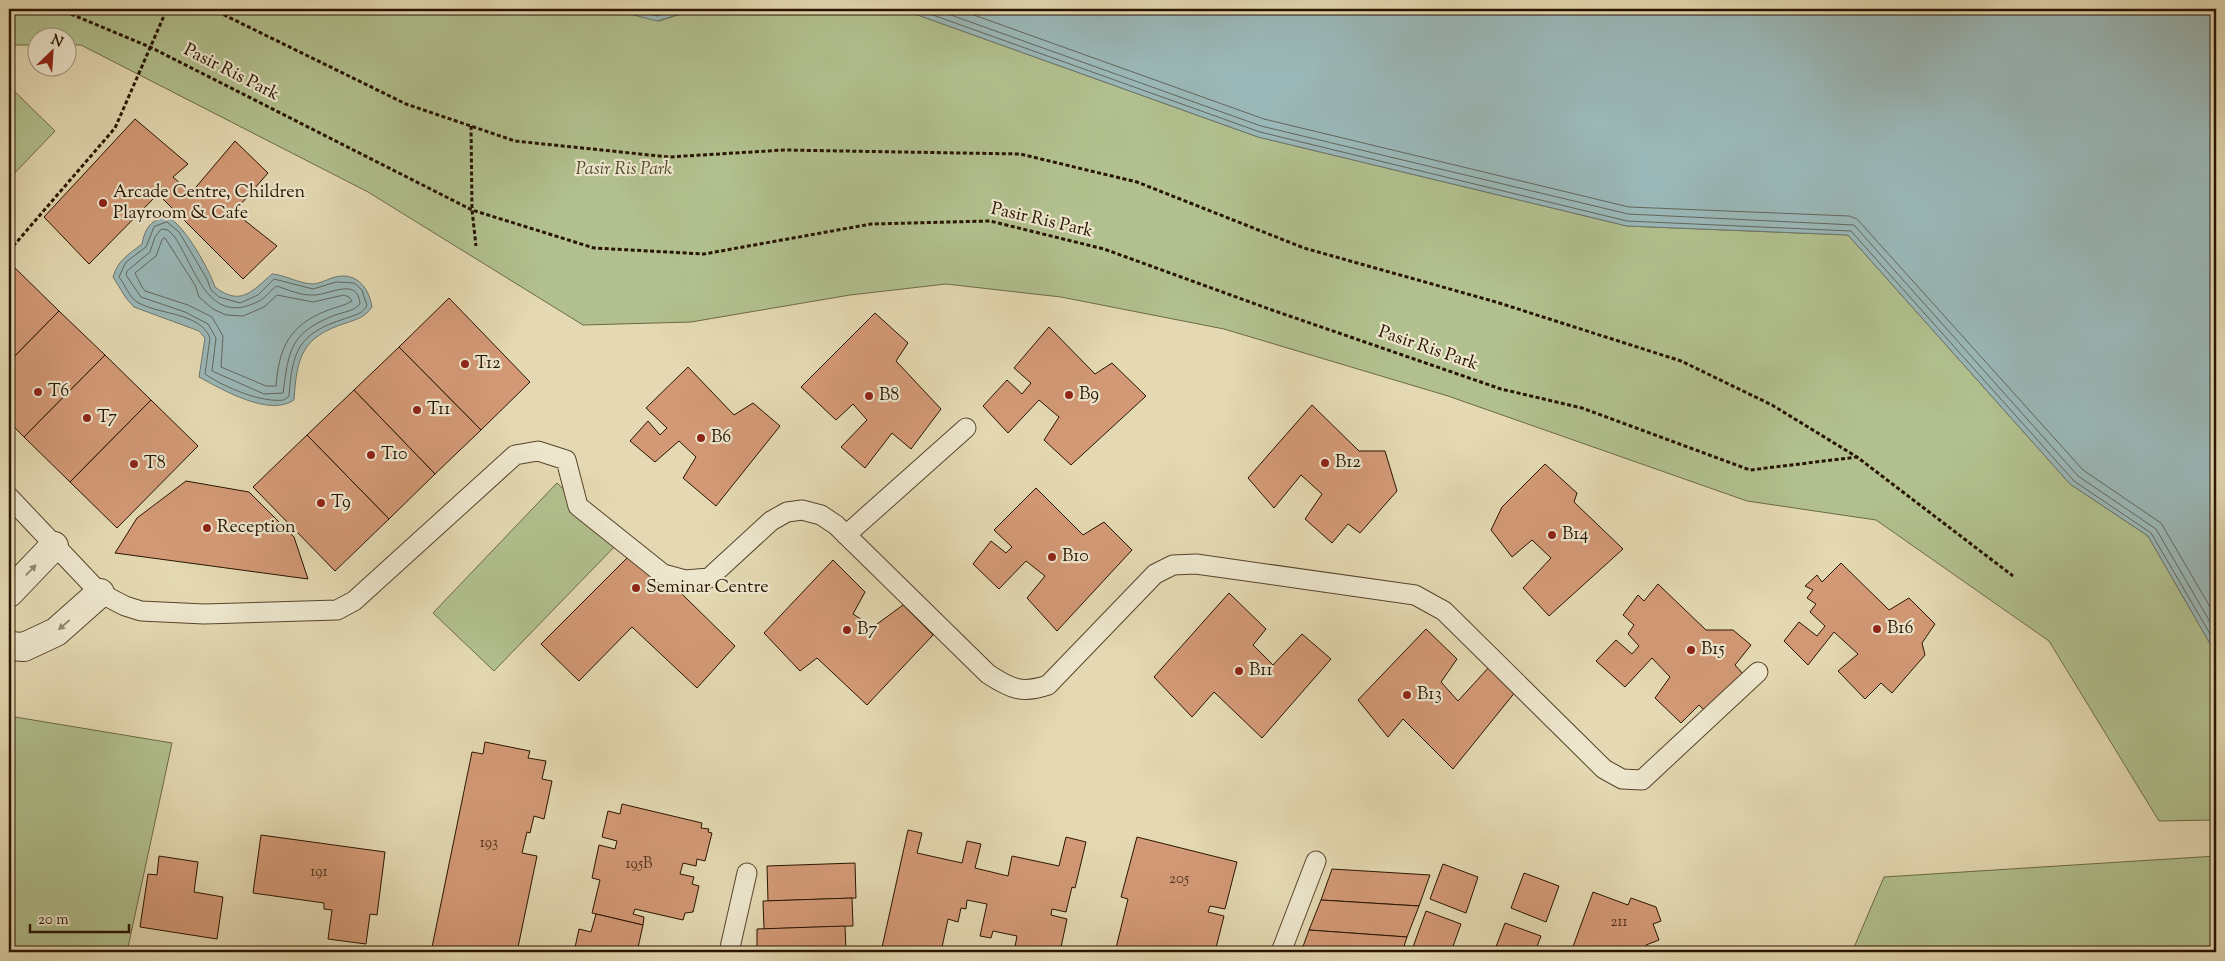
<svg xmlns="http://www.w3.org/2000/svg" width="2225" height="961" font-family="'Sorts Mill Goudy',serif">
  <style>
    .green { fill: #b1c08e; stroke: #6c6a47 }
    .water { fill: #9ab7b7; stroke: #6c766e }
    .lines { fill: none; stroke-linecap: round; stroke-linejoin: round }
    .shore { stroke: #61665c; stroke-width: 1 }
    .building { fill: #d39976; stroke: #281400 }
    .service-casing { stroke: #57452c; stroke-width: 21 }
    .minor-casing { stroke: #57452c; stroke-width: 30 }
    .path { stroke: #281400; stroke-width: 3; stroke-dasharray: 4 2.5; stroke-linecap: butt }
    .service { stroke: #ede6cd; stroke-width: 19 }
    .minor { stroke: #ede6cd; stroke-width: 28 }
    .oneway { fill: #948871 }
    .poi-dot { fill: #8f2418; stroke: #ede6cd; stroke-width: 2 }
    .labels { text-anchor: middle; dominant-baseline: central; stroke-width: 4.5; stroke-linejoin: round; paint-order: stroke }
    .number-label { font-size: 15px; fill: #53351e }
    .street-label { font-size: 18px; fill: #281400; stroke: #ede6cd }
    .park-label { font-size: 18px; font-style: italic; fill: #51482b; stroke: #ede6cd }
    .poi-label { font-size: 18px; fill: #281400; stroke: #ede6cd; text-anchor: start }
  </style>
  <rect width="100%" height="100%" fill="#e4d9b2"/>
  <filter id="stains"><feTurbulence type="fractalNoise" baseFrequency=".004" numOctaves="4"/><feColorMatrix values="0 0 0 0 .2 0 0 0 0 .09 0 0 0 0 .02 0 0 0 .5 -.17"/></filter>
  <radialGradient id="worn" r=".72"><stop offset=".6" stop-color="#630" stop-opacity="0"/><stop offset="1" stop-color="#630" stop-opacity=".3"/></radialGradient>
  <g class="green">
    <polygon points="9,9 613,9 659,21 697,9 901,9 1258,137 1627,226 1848,235 2070,484 2148,536 2216,654 2216,820 2159,821 2049,641 1876,520 1747,501 1448,396 1224,329 1061,297 946,284 850,295 691,322 583,325 368,192 81,45 68,45 68,38 38,38 37,45 9,45"/>
    <polygon points="9,86 55,131 9,179"/>
    <polygon points="557,483 619,542 494,671 433,613"/>
    <polygon points="9,716 172,743 127,952 9,952"/>
    <polygon points="2216,856 2216,952 1852,952 1884,877"/>
  </g>
  <g class="water">
    <polygon points="610,9 697,9 657,21"/>
    <polygon points="901,9 2216,9 2216,654 2148,536 2070,484 1848,235 1627,226 1258,137"/>
    <path d="M168,217C185,226 209,269 215,287C241,307 252,291 272,274C286,275 299,284 314,284C321,283 326,280 332,278C355,270 369,287 372,307C365,317 358,319 346,323C302,337 297,356 294,400C269,417 223,390 199,377L205,338L199,331L134,307L126,298L113,277C118,260 128,255 142,244C145,228 151,219 168,217Z"/>
  </g>
  <g class="lines">
    <g class="shore">
      <polyline points="630,9 657,16 680,9"/>
      <polyline points="916,9 1260,132 1627,221 1851,231 2074,481 2151,533 2216,644"/>
      <polyline points="934,9 1261,126 1628,214 1854,225 2078,476 2156,529 2216,632"/>
      <polyline points="957,9 1264,119 1629,207 1849,216 1857,219 2083,470 2161,523 2216,617"/>
      <path d="M167,222L179,232L207,279L211,290L219,297L240,303L258,295L274,279L313,289L336,282L354,283L362,290L367,306C361,315 354,315 344,319C299,333 292,351 289,396L284,400C261,403 224,387 205,374L210,338C200,312 158,315 137,302C129,297 125,284 119,277L126,262L146,247L154,227Z"/>
      <path d="M162,229L168,230L174,236C196,268 208,328 259,301C266,298 270,290 277,286C288,290 302,296 315,295C331,294 358,277 360,304C354,311 344,312 335,315C290,333 289,349 283,393L264,394L212,371L216,338L208,324L185,312L141,297L126,275L127,271L150,252L155,237Z"/>
      <path d="M165,238L195,285L199,297L213,309L226,315L243,316L264,307L277,295L313,302L344,295L349,297L352,301C345,306 334,307 326,311C290,325 279,347 276,386H266L221,367L223,336L212,317L188,305L145,291L142,287L135,273L156,256L162,240Z"/>
    </g>
  </g>
  <g class="building">
    <polygon points="135,119 188,164 173,177 191,193 235,141 268,173 234,212 277,246 243,279 158,194 89,264 44,217"/>
    <polygon points="13,266 59,311 9,362 9,270"/>
    <polygon points="449,298 530,382 481,430 399,347"/>
    <polygon points="59,311 105,355 24,437 9,422 9,362"/>
    <polygon points="875,313 908,343 896,361 941,409 911,449 892,433 865,468 841,447 867,420 853,404 836,420 801,387"/>
    <polygon points="1049,327 1095,374 1112,363 1146,396 1071,465 1044,440 1059,417 1039,400 1008,433 983,406 1007,380 1022,394 1031,383 1014,368"/>
    <polygon points="399,347 481,430 435,474 354,390"/>
    <polygon points="105,355 151,400 70,482 24,437"/>
    <polygon points="688,367 734,415 753,403 780,426 716,506 683,478 696,457 679,441 655,462 630,441 648,421 660,435 667,428 646,408"/>
    <polygon points="354,390 435,474 389,519 307,435"/>
    <polygon points="151,400 198,446 117,528 70,482"/>
    <polygon points="1312,405 1359,451 1385,451 1397,491 1360,533 1348,524 1332,543 1305,519 1322,494 1301,475 1274,508 1248,478"/>
    <polygon points="307,435 389,519 335,571 253,487"/>
    <polygon points="1545,464 1577,493 1574,502 1623,549 1549,616 1523,588 1551,558 1532,540 1512,557 1491,530 1502,507"/>
    <polygon points="186,481 249,492 294,537 308,579 115,553 137,518"/>
    <polygon points="1036,488 1083,535 1104,522 1132,550 1057,631 1027,598 1045,576 1026,561 999,589 973,564 991,541 1006,553 1012,547 994,530"/>
    <polygon points="636,549 735,646 697,688 632,627 579,681 541,644"/>
    <polygon points="833,560 865,592 853,614 873,627 903,605 933,635 867,705 817,658 800,671 764,633"/>
    <polygon points="1841,563 1889,610 1909,598 1935,624 1922,643 1925,655 1892,693 1881,683 1865,699 1838,671 1858,654 1834,632 1808,665 1784,641 1799,622 1817,636 1825,626 1810,612 1816,604 1807,598 1813,590 1805,586 1817,575 1822,582"/>
    <polygon points="1658,584 1706,630 1733,630 1751,645 1735,665 1743,674 1708,714 1699,705 1681,723 1655,698 1670,677 1652,658 1625,687 1596,661 1616,640 1632,654 1639,646 1628,634 1634,625 1623,615 1638,595 1644,601"/>
    <polygon points="1229,593 1266,629 1253,645 1273,665 1302,634 1331,659 1262,738 1214,692 1192,717 1154,677"/>
    <polygon points="1426,629 1457,659 1441,682 1458,701 1490,666 1516,691 1453,769 1403,719 1388,737 1358,700"/>
    <polygon points="485,742 530,751 528,758 546,761 542,779 552,781 544,819 534,816 530,833 527,832 522,853 537,856 517,952 431,952 472,752 483,754"/>
    <polygon points="622,804 702,823 701,828 709,829 708,832 712,833 705,861 697,859 696,866 683,863 680,874 694,877 692,884 699,886 693,912 685,913 683,920 635,909 633,914 644,917 643,925 592,913 600,880 592,878 599,845 615,849 617,841 602,837 608,811 620,814"/>
    <polygon points="908,830 922,833 917,853 962,863 967,841 981,844 975,868 1008,876 1012,856 1059,866 1066,837 1086,842 1075,888 1072,887 1066,912 1052,909 1051,915 1067,919 1060,952 1014,952 1017,936 993,931 991,938 980,936 987,904 967,900 966,909 961,908 958,922 948,919 941,952 881,952"/>
    <polygon points="261,835 385,852 377,915 370,914 366,944 328,939 332,910 324,909 324,903 253,893"/>
    <polygon points="1137,837 1237,862 1225,909 1210,906 1208,912 1224,916 1215,952 1115,952 1128,899 1121,897"/>
    <polygon points="159,856 198,862 194,892 223,897 217,939 140,927 148,874 157,875"/>
    <polygon points="855,863 856,898 768,901 767,866"/>
    <polygon points="1443,864 1478,877 1466,913 1430,899"/>
    <polygon points="1332,869 1430,875 1419,906 1321,900"/>
    <polygon points="1524,873 1559,886 1546,922 1511,908"/>
    <polygon points="1593,892 1628,905 1631,898 1656,907 1661,921 1653,924 1659,940 1646,945 1649,952 1571,952"/>
    <polygon points="852,898 853,926 764,929 763,901"/>
    <polygon points="1321,900 1419,906 1407,937 1309,930"/>
    <polygon points="1426,911 1461,924 1451,952 1428,952 1413,947"/>
    <polygon points="596,914 643,925 637,952 574,952 579,929 591,932"/>
    <polygon points="1505,923 1541,936 1535,952 1494,952"/>
    <polygon points="845,926 846,952 757,952 757,929"/>
    <polygon points="1309,930 1407,937 1402,952 1301,952"/>
  </g>
  <g class="lines">
    <g class="service-casing">
      <g id="service">
        <path d="M9,497L100,593L125,606L141,611L204,614L337,610L354,601L515,455L538,451L566,460L578,506L663,574L685,580L709,578L771,521L787,512L802,510L821,515L836,525L988,674C1011,689 1022,694 1048,685L1155,574L1173,565L1196,564L1415,595L1444,611L1604,769L1622,779L1642,780L1758,672"/>
        <polyline points="846,535 966,428"/>
        <polyline points="729,952 747,873"/>
        <polyline points="1281,952 1316,861"/>
      </g>
    </g>
    <g class="minor-casing">
      <g id="minor">
        <polyline points="9,593 54,546"/>
        <polyline points="9,646 24,647 56,632 100,593"/>
      </g>
    </g>
    <g class="path">
      <polyline points="59,9 152,48 472,210 594,248 704,254 871,224 990,221 1104,249 1272,310 1501,389 1582,408 1750,470 1857,457"/>
      <polyline points="212,9 406,104 515,141 669,157 784,150 1020,154 1137,182 1304,248 1496,302 1681,361 1772,405 1857,457 2013,576"/>
      <polyline points="471,126 472,210 476,246"/>
      <polyline points="9,251 115,128 167,9"/>
    </g>
    <use href="#service" class="service"/>
    <use href="#minor" class="minor"/>
  </g>
  <defs><path id="oneway-solid" d="M-6-.8H1V-3.2L6.5 0L1 3.2V.8H-6Z" transform="scale(1.25)"/></defs>
  <g class="oneway">
    <use href="#oneway-solid" transform="translate(31 570) rotate(-46)"/>
    <use href="#oneway-solid" transform="translate(64 625) rotate(139)"/>
  </g>
  <g class="poi-dot">
    <circle cx="103" cy="203" r="5"/>
    <circle cx="465" cy="364" r="5"/>
    <circle cx="38" cy="392" r="5"/>
    <circle cx="1069" cy="395" r="5"/>
    <circle cx="869" cy="396" r="5"/>
    <circle cx="417" cy="410" r="5"/>
    <circle cx="87" cy="418" r="5"/>
    <circle cx="701" cy="438" r="5"/>
    <circle cx="371" cy="455" r="5"/>
    <circle cx="1325" cy="463" r="5"/>
    <circle cx="134" cy="464" r="5"/>
    <circle cx="321" cy="503" r="5"/>
    <circle cx="207" cy="528" r="5"/>
    <circle cx="1552" cy="535" r="5"/>
    <circle cx="1052" cy="557" r="5"/>
    <circle cx="636" cy="588" r="5"/>
    <circle cx="1877" cy="629" r="5"/>
    <circle cx="847" cy="630" r="5"/>
    <circle cx="1691" cy="650" r="5"/>
    <circle cx="1239" cy="671" r="5"/>
    <circle cx="1407" cy="695" r="5"/>
  </g>
  <g class="labels">
    <g class="number-label">
      <text x="489" y="843">193</text>
      <text x="639" y="864">195B</text>
      <text x="319" y="872">191</text>
      <text x="1179" y="879">205</text>
      <text x="1619" y="922">211</text>
    </g>
    <g class="street-label">
      <text transform="translate(231 73) rotate(27)">Pasir Ris Park</text>
      <text transform="translate(1042 221) rotate(13)">Pasir Ris Park</text>
      <text transform="translate(1428 349) rotate(19)">Pasir Ris Park</text>
    </g>
    <g class="park-label">
      <text x="624" y="170">Pasir Ris Park</text>
    </g>
    <g class="poi-label">
      <text x="113" y="193">Arcade Centre, Children<tspan x="113" dy="21">Playroom &amp; Cafe</tspan></text>
      <text x="475" y="364">T12</text>
      <text x="48" y="392">T6</text>
      <text x="1079" y="395">B9</text>
      <text x="879" y="396">B8</text>
      <text x="427" y="410">T11</text>
      <text x="97" y="418">T7</text>
      <text x="711" y="438">B6</text>
      <text x="381" y="455">T10</text>
      <text x="1335" y="463">B12</text>
      <text x="144" y="464">T8</text>
      <text x="331" y="503">T9</text>
      <text x="217" y="528">Reception</text>
      <text x="1562" y="535">B14</text>
      <text x="1062" y="557">B10</text>
      <text x="646" y="588">Seminar Centre</text>
      <text x="1887" y="629">B16</text>
      <text x="857" y="630">B7</text>
      <text x="1701" y="650">B15</text>
      <text x="1249" y="671">B11</text>
      <text x="1417" y="695">B13</text>
    </g>
  </g>
  <rect width="2225" height="961" fill="none" stroke="#e4d9b2" stroke-width="30"/>
  <rect x="10" y="10" width="2205" height="941" fill="none" stroke="#281400" stroke-width="2.5"/>
  <rect x="15" y="15" width="2195" height="931" fill="none" stroke="#281400"/>
  <g transform="translate(52 52) rotate(25)"><circle r="24" fill="#ede6cd" stroke="#9e927b"/>
  <path d="M0-4L9 19L0 12L-9 19Z" fill="#8f2418"/>
  <text y="-8" font-size="14" font-weight="bold" text-anchor="middle" fill="#281400">N</text>
  </g>
  <path d="M30 924v8h99v-8" fill="none" stroke="#281400" stroke-width="2.5"/>
  <text x="38" y="924" font-size="15" fill="#281400" stroke="#ede6cd" stroke-width="4" paint-order="stroke">20 m</text>
  <rect width="100%" height="100%" filter="url(#stains)"/>
  <rect width="100%" height="100%" fill="url(#worn)"/>
</svg>
